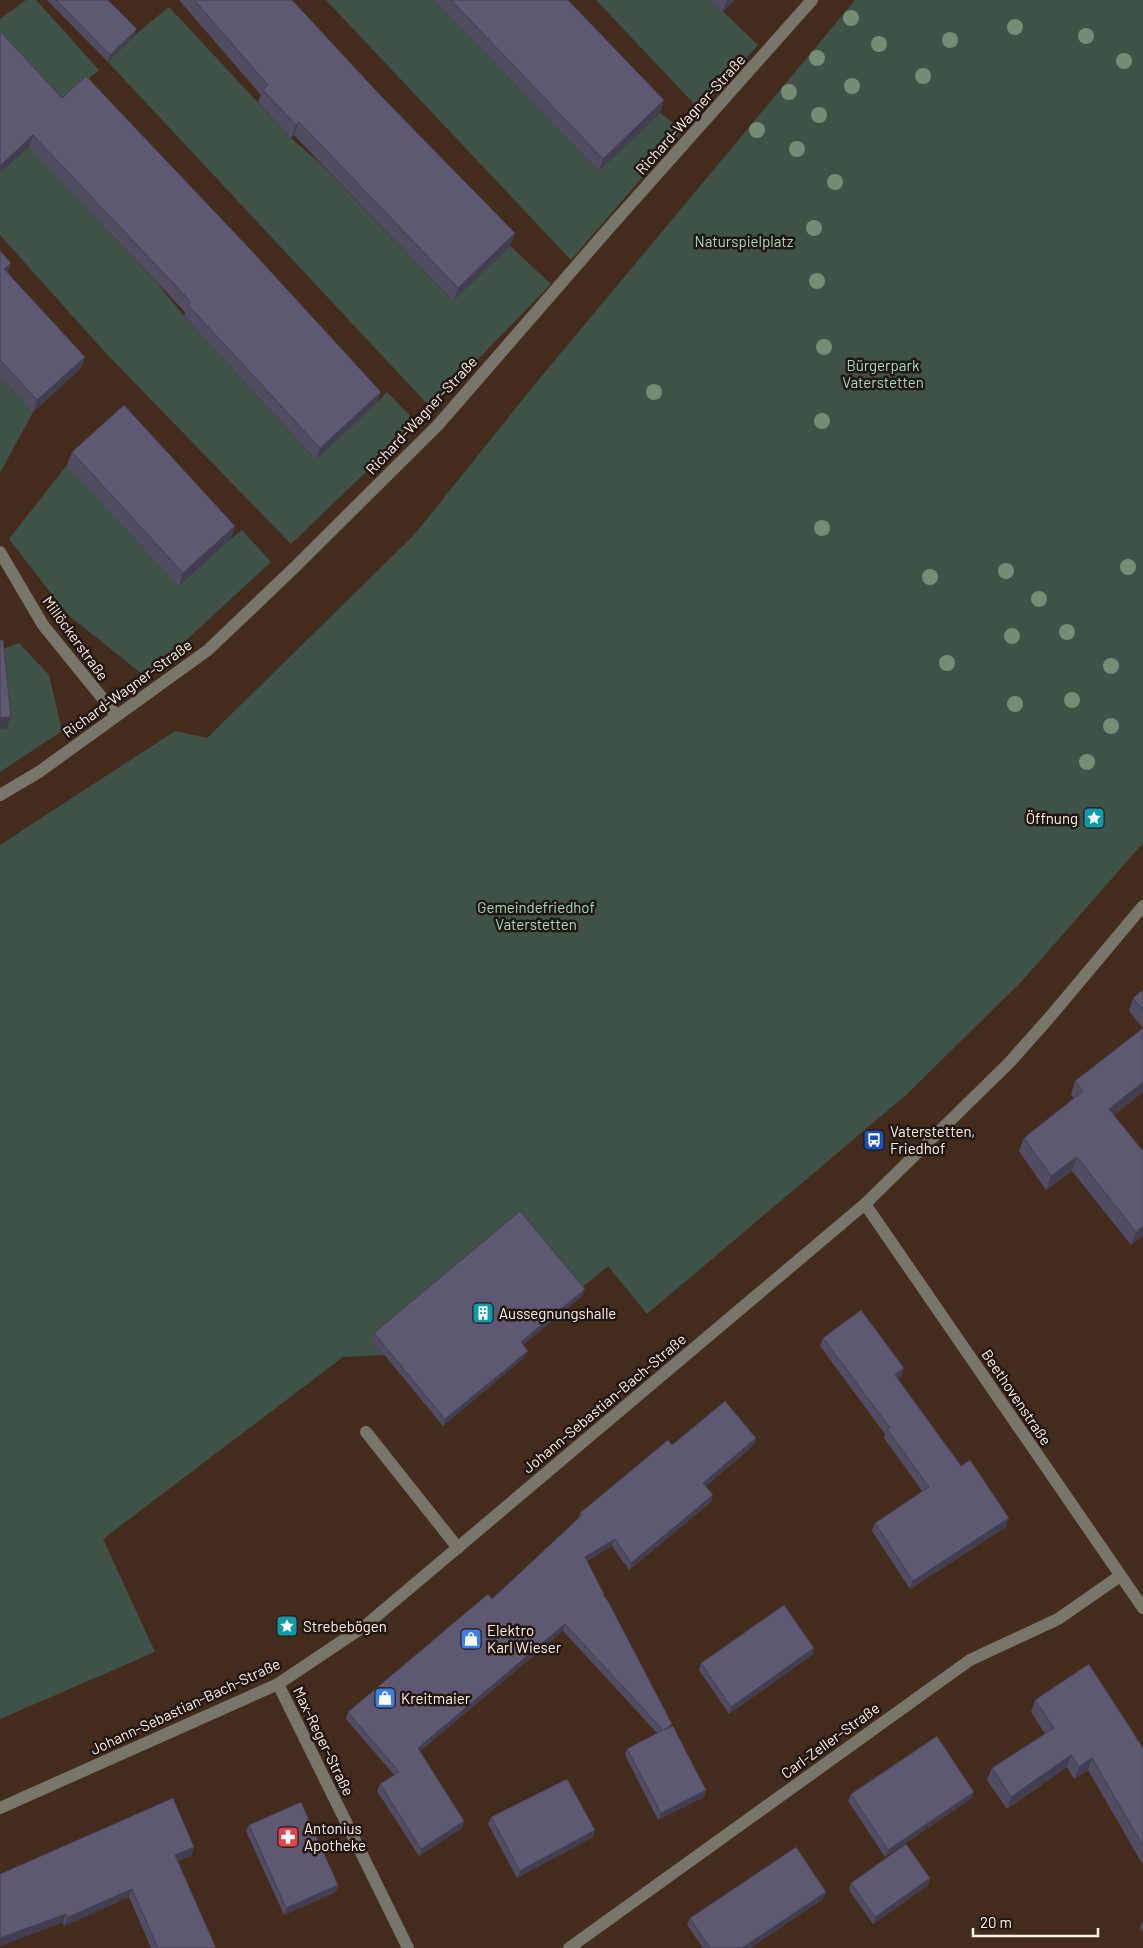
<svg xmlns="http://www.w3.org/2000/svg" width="1143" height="1948" font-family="Barlow,sans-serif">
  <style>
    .green { fill: #3f5248 }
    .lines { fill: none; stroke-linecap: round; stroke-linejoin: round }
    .service { stroke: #78766a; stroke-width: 12 }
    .minor { stroke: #78766a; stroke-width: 12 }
    .tertiary { stroke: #78766a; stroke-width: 12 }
    .tree { fill: #778c76 }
    .wall { fill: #524c63 }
    .shaded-wall { fill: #423e50 }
    .building { fill: #5f5873; stroke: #423e50 }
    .labels { text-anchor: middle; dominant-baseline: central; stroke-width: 5; stroke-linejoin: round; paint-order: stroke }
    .street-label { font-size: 15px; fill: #fef2e9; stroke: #221710 }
    .park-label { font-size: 15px; fill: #a1dbc0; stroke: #221710 }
    .poi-label { font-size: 15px; fill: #fef2e9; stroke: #221710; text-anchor: start }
  </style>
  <rect width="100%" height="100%" fill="#442c1c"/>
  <g class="green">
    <polygon points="26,0 36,0 99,70 56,107 0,46 0,19"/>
    <polygon points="326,0 434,0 599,171 660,113 683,130 571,260"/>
    <polygon points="596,0 711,0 758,45 700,110"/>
    <polygon points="855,0 1143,0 1143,843 1022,981 906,1095 647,1314 608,1266 578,1291 384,1355 343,1357 103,1539 155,1652 0,1719 0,845 175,731 207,738 414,535 540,378"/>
    <polygon points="169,7 291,138 321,164 453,301 510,246 551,284 431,408 108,62 135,35"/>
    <polygon points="24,141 157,283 184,316 315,459 377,403 387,392 417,423 291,544 103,350 0,235 0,168"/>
    <polygon points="0,376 33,412 0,473"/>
    <polygon points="67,465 231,539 242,530 271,562 181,645 142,674 67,614 9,539"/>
    <polygon points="19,643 49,675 62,731 0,772 0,729 7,728 0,650"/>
  </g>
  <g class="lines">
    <polyline class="service" points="366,1432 458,1548"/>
    <g class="minor">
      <polyline points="0,552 43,625 116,715"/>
      <polyline points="0,795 39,772 208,650 296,566 438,425 610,227 812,0"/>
      <polyline points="865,1204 1143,1608"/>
      <polyline points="278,1684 408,1948"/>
      <polyline points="569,1948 970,1660 1058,1619 1120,1576"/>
    </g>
    <polyline class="tertiary" points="0,1808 278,1684 366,1625 865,1204 1009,1063 1049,1018 1143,906"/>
  </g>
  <g class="tree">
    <circle cx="851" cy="18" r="8"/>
    <circle cx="1015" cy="27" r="8"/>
    <circle cx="1086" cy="36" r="8"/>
    <circle cx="950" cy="40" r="8"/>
    <circle cx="879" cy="44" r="8"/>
    <circle cx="817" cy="58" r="8"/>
    <circle cx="1124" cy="61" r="8"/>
    <circle cx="923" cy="76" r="8"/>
    <circle cx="852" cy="86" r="8"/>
    <circle cx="789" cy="92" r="8"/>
    <circle cx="819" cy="115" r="8"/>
    <circle cx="757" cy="130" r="8"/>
    <circle cx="797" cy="149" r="8"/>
    <circle cx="835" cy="182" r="8"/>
    <circle cx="814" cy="228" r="8"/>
    <circle cx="817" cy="281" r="8"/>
    <circle cx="824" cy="347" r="8"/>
    <circle cx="654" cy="392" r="8"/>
    <circle cx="822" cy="421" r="8"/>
    <circle cx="822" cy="528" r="8"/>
    <circle cx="1128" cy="567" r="8"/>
    <circle cx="1006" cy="571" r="8"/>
    <circle cx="930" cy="577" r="8"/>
    <circle cx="1039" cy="599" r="8"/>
    <circle cx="1067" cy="632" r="8"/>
    <circle cx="1012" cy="636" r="8"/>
    <circle cx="947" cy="663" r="8"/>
    <circle cx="1111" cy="666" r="8"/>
    <circle cx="1072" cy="700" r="8"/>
    <circle cx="1015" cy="704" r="8"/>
    <circle cx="1111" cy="726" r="8"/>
    <circle cx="1087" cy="762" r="8"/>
  </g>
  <g class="wall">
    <polygon points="47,0 108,0 134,35 108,62"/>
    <polygon points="179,0 292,0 382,97 515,233 510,246 453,301 294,135 291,138 258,102 261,95"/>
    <polygon points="434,0 568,0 660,113 599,171"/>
    <polygon points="711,0 735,0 722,12"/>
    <polygon points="62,98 377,403 316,460 184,316 185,312 29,147 0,173"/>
    <polygon points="0,251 11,263 7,272 85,357 81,368 33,412 0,376"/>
    <polygon points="72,452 231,539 179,586 67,465"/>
    <polygon points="1143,990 1143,1092 1114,1115 1143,1151 1143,1236 1131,1245 1072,1171 1046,1190 1019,1151 1024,1138 1074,1099 1071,1094 1075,1081 1143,1028 1129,1011 1133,998"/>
    <polygon points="585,1289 582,1296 523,1345 525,1357 443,1426 372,1340 374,1333"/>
    <polygon points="823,1338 901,1377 898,1379 1006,1527 910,1589 872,1531 875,1523 922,1491 884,1438 885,1434 820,1346"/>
    <polygon points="756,1438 754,1445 706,1486 713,1495 711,1502 629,1570 612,1546 587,1561 604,1596 671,1726 706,1790 704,1797 658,1820 625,1755 627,1749 657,1733 563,1631 420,1751 464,1821 462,1828 419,1856 377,1791 380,1784 394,1775 346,1719 348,1712 492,1599 578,1519 580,1513 672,1445"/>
    <polygon points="814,1648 812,1655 729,1714 699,1670 701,1663"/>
    <polygon points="1035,1700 1143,1748 1143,1865 1088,1770 1074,1779 1067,1767 1007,1809 987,1780 992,1768 1045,1734 1031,1712"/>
    <polygon points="851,1794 972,1798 885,1857 848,1801"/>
    <polygon points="491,1817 595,1830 593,1837 517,1878 488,1824"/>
    <polygon points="249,1825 338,1885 336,1892 284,1915 246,1831"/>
    <polygon points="194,1847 191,1856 178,1861 216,1948 151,1948 129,1897 64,1926 63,1922 0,1946"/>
    <polygon points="930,1878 928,1885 873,1924 849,1890 851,1883"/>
    <polygon points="823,1899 750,1948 703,1948 687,1925 690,1918"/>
    <polygon points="1143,1920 1143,1932 1140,1928"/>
  </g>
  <g class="shaded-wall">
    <polygon points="727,0 735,0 722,12"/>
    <polygon points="137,29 134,35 108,62 110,55"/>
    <polygon points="664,100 660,113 599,171 603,159"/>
    <polygon points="299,122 294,135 291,138 296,125"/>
    <polygon points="33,135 29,147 0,173 0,166"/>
    <polygon points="515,233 510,246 453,301 458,288"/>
    <polygon points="11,263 7,274 4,269"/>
    <polygon points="85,357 81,368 33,412 37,400"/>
    <polygon points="381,392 377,403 316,460 320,448"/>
    <polygon points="235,526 231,539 179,586 183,573"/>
    <polygon points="11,717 7,728 0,729 0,718"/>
    <polygon points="1143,1082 1143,1092 1105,1122 1109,1109"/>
    <polygon points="1077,1157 1072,1171 1046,1190 1051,1176"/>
    <polygon points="1143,1226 1143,1236 1131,1245 1136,1232"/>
    <polygon points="585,1289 582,1296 518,1349 521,1342"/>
    <polygon points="528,1351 525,1357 443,1426 445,1419"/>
    <polygon points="904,1368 901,1377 892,1384 895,1375"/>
    <polygon points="756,1438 754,1445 701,1490 703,1483"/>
    <polygon points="713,1495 711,1502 629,1570 631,1563"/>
    <polygon points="1009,1518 1006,1527 910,1589 913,1581"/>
    <polygon points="615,1539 612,1546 583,1563 585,1557"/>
    <polygon points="565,1624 563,1631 415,1755 418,1748"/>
    <polygon points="814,1648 812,1655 729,1714 731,1707"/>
    <polygon points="1071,1755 1067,1767 1007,1809 1011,1797"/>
    <polygon points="1092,1758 1088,1770 1074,1779 1079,1767"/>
    <polygon points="706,1790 704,1797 658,1820 661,1813"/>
    <polygon points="974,1792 972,1798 885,1857 888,1850"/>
    <polygon points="464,1821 462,1828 419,1856 421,1849"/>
    <polygon points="595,1830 593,1837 517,1878 520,1871"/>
    <polygon points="194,1847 191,1856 172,1864 175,1855"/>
    <polygon points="930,1878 928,1885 873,1924 875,1917"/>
    <polygon points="338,1885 336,1892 284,1915 286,1908"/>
    <polygon points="132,1889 129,1897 64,1926 68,1917"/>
    <polygon points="826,1892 823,1899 750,1948 742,1948"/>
    <polygon points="66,1914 63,1922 0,1946 0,1938"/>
  </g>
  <g class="building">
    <polygon points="56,0 108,0 137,29 110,55"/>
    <polygon points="194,0 292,0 382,97 515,233 458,288 299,122 296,125 263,90 268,85"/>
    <polygon points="451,0 568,0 664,100 603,159"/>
    <polygon points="0,31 62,98 86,76 250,249 381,392 320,448 188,305 191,302 33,135 0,166"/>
    <polygon points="0,251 11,263 4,269 85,357 37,400 0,360"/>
    <polygon points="124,405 235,526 183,573 72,452"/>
    <polygon points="0,640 3,640 11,717 0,718"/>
    <polygon points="1143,990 1143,1010 1133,998"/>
    <polygon points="1143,1028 1143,1082 1109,1109 1143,1151 1143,1226 1136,1232 1077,1157 1051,1176 1024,1138 1083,1091 1075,1081"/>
    <polygon points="520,1211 585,1289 521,1342 528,1351 445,1419 374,1333"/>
    <polygon points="861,1310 904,1368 895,1375 961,1466 970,1460 1009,1518 913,1581 875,1523 929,1487 887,1429 890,1428 823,1338"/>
    <polygon points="725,1401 756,1438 703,1483 713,1495 631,1563 615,1539 585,1557 604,1594 603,1595 608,1601 672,1724 664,1730 673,1726 706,1790 661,1813 627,1749 663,1730 565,1624 418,1748 464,1821 421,1849 380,1784 399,1772 348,1712 488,1594 492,1599 582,1515 580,1513 668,1440 672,1445"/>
    <polygon points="784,1605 814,1648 731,1707 701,1663"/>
    <polygon points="1089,1664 1143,1748 1143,1846 1092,1758 1079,1767 1071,1755 1011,1797 992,1768 1054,1728 1035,1700"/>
    <polygon points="937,1736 974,1792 888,1850 851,1794"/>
    <polygon points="567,1779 595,1830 520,1871 491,1817"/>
    <polygon points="173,1798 194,1847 175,1855 216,1948 158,1948 132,1889 68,1917 66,1914 0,1938 0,1874"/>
    <polygon points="301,1802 338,1885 286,1908 249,1825"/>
    <polygon points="906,1844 930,1878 875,1917 851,1883"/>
    <polygon points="796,1847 826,1892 742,1948 710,1948 690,1918"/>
  </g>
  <defs>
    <g id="sight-square" transform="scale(1.125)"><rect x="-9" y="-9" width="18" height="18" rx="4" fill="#0f9aa8" stroke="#221710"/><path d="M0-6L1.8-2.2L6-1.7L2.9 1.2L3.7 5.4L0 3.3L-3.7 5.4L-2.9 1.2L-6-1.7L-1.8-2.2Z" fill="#fff"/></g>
    <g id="bus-square" transform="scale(1.125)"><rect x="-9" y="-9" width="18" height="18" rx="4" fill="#1a4fb4" stroke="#221710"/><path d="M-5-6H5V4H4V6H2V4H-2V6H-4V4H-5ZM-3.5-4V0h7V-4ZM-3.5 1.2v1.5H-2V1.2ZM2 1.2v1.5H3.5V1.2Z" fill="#fff"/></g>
    <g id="building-square" transform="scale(1.125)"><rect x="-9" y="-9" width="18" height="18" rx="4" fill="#0f9aa8" stroke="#221710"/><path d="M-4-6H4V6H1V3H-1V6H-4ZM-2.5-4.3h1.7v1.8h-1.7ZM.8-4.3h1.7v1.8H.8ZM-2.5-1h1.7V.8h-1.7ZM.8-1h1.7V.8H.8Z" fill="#fff"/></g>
    <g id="shop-square" transform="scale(1.125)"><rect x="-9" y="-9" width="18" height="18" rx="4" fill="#3f7fe0" stroke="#221710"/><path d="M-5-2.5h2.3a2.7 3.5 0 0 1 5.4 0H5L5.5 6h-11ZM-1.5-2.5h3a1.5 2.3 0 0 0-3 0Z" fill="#fff"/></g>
    <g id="pharmacy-square" transform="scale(1.125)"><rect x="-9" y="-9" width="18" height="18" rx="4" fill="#e0444e" stroke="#221710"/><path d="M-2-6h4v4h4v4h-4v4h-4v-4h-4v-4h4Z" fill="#fff"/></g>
  </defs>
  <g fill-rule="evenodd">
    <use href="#sight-square" x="1094" y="818"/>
    <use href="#bus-square" x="874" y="1140"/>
    <use href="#building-square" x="483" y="1313"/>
    <use href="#sight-square" x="287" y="1626"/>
    <use href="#shop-square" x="471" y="1639"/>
    <use href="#shop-square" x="385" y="1698"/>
    <use href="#pharmacy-square" x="288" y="1837"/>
  </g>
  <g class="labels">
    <g class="street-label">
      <text transform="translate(690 114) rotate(-48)">Richard-Wagner-Straße</text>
      <text transform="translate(421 415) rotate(-47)">Richard-Wagner-Straße</text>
      <text transform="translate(76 638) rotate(54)">Millöckerstraße</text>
      <text transform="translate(127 688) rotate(-36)">Richard-Wagner-Straße</text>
      <text transform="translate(1017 1397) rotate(56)">Beethovenstraße</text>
      <text transform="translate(604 1403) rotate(-40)">Johann-Sebastian-Bach-Straße</text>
      <text transform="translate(185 1706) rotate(-25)">Johann-Sebastian-Bach-Straße</text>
      <text transform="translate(830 1740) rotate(-36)">Carl-Zeller-Straße</text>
      <text transform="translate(324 1741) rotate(64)">Max-Reger-Straße</text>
    </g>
    <g class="park-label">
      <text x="744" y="241">Naturspielplatz</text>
      <text x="883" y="365">Bürgerpark<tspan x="883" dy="17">Vaterstetten</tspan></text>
      <text x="536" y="907">Gemeindefriedhof<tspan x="536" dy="17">Vaterstetten</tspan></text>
    </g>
    <g class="poi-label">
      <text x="1078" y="818" text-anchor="end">Öffnung</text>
      <text x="890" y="1131">Vaterstetten,<tspan x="890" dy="17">Friedhof</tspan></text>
      <text x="499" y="1313">Aussegnungshalle</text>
      <text x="303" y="1626">Strebebögen</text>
      <text x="487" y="1630">Elektro<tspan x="487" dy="17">Karl Wieser</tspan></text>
      <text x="401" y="1698">Kreitmaier</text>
      <text x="304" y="1828">Antonius<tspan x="304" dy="17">Apotheke</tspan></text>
    </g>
  </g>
  <path d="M973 1928v8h125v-8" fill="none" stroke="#fef2e9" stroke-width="2.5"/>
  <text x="980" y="1928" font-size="15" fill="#fef2e9" stroke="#221710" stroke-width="4" paint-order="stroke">20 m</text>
</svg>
